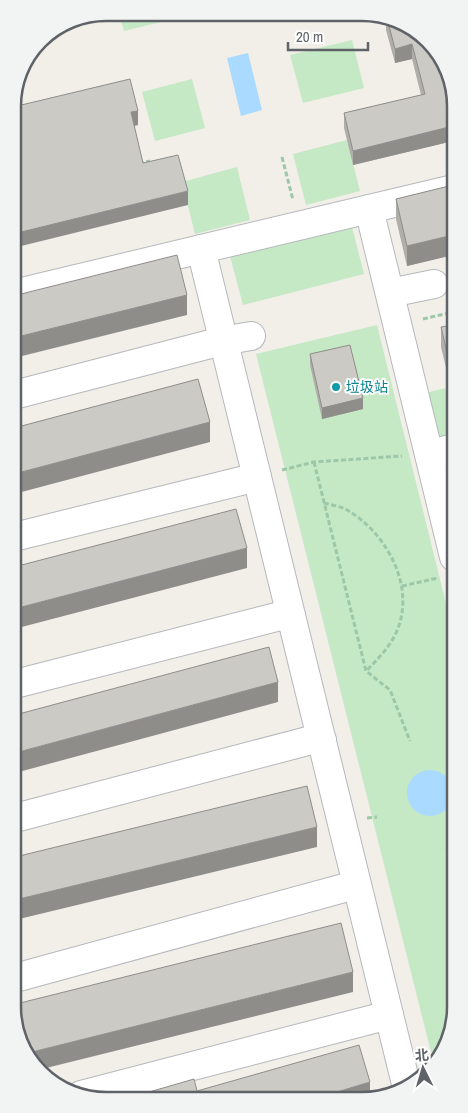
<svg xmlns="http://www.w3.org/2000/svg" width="468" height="1113" font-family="'Archivo Narrow','Noto Sans SC',sans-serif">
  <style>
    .green { fill: #c5e8c5 }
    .water { fill: #aadaff }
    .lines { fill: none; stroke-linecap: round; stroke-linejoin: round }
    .street-casing { stroke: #b5b8bc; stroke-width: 30 }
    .path { stroke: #9cc7a9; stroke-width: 3; stroke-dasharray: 5 2.5; stroke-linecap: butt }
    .street { stroke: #fff; stroke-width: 28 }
    .wall { fill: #afaea9 }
    .shaded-wall { fill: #8f8d8a }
    .building { fill: #cccac5; stroke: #8f8d8a }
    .culture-dot { fill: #0f9aa8; stroke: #fff; stroke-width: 2 }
    .labels { text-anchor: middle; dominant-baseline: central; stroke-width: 4; stroke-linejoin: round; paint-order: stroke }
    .culture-label { font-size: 14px; fill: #0d838f; stroke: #fff; text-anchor: start }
    .rim { fill: none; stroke: #5f6368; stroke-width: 2.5 }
  </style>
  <rect width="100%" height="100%" fill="#f1efe8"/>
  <g class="green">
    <polygon points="119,13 176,13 177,18 124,31"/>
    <polygon points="352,40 364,88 303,103 290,55"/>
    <polygon points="192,79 205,128 155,141 142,92"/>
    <polygon points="347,140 360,191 306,205 293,154"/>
    <polygon points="237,167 250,220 195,234 182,182"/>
    <polygon points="352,227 364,274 243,305 230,256"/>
    <polygon points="377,325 454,636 455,1013 434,1064 256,354"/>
    <polygon points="445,388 452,413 453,412 454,524 422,394"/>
  </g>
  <g class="water">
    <polygon points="248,53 262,110 241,116 227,58"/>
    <circle cx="430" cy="793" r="23"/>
  </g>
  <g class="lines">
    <g class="street-casing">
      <g id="street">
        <polyline points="369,209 454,557"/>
        <polyline points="201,249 406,1084"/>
        <polyline points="390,293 434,284"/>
        <polyline points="13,294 453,189"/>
        <polyline points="14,395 222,341 251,336"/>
        <polyline points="429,454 454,448"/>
        <polyline points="14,537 257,477"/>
        <polyline points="15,684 288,614 291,616"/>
        <polyline points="15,818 319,738 322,740"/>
        <polyline points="15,978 355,885 357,886"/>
        <polyline points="81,1095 389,1015"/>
      </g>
    </g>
    <g class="path">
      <polyline points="282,157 293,200"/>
      <polyline points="139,164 150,161"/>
      <polyline points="423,319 453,312"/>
      <polyline points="314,462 366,671 390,690 410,741"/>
      <polyline points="282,470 314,462 402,456"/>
      <path d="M324,503C331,505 340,506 347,510C387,533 418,589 395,635C388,649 377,660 366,671"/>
      <polyline points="402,586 438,578"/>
      <polyline points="367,818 377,817"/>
      <polyline points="447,848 455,885"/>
    </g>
    <use href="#street" class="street"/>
  </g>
  <g class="wall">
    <polygon points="386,17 428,40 452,82 453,141 353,165 344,128 344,113 421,95 412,59 395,63 386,30"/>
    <polygon points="453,185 453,255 407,266 396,219 396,199"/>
    <polygon points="453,325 453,397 441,347 441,327"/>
    <polygon points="310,354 363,409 322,419 310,365"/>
  </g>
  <g class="shaded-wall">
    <polygon points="412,44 412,59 395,63 395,49"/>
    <polygon points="138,111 138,125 131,127 131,112"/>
    <polygon points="453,126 453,141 353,165 353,151"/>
    <polygon points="188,191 188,205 13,248 13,234"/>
    <polygon points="453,235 453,255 407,266 407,246"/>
    <polygon points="187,295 187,315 14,358 13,338"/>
    <polygon points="363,398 363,409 322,419 322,408"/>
    <polygon points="210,422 210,442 14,494 14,474"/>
    <polygon points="247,548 247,568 14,629 14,609"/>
    <polygon points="278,682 278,702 15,773 15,753"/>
    <polygon points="317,827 317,847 15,920 15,900"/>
    <polygon points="353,972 353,992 38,1070 28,1053"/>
    <polygon points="370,1082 370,1097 317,1098"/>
  </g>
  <g class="building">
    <polygon points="387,18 428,40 452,82 453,126 353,151 344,113 425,94 412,44 395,49"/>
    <polygon points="130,79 138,111 131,112 143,163 178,155 188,191 13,234 13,107"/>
    <polygon points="453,185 453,235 407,246 396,199"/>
    <polygon points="177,255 187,295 13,338 13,296"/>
    <polygon points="453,325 453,377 441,327"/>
    <polygon points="350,345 363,398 322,408 310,354"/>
    <polygon points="198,379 210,422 14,474 14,428"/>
    <polygon points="236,509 247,548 14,609 14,567"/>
    <polygon points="269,647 278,682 15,753 15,715"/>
    <polygon points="307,786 317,827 15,900 15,857"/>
    <polygon points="341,923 353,972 28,1053 16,1031 16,1004"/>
    <polygon points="359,1045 370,1082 317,1098 125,1099 194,1079 197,1091"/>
  </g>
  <circle class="culture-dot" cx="336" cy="387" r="5"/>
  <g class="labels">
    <g class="culture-label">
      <text x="346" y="387">垃圾站</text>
    </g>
  </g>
  <path d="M0 0H468V1113H0ZM106 21H362A85 85 0 0 1 447 106V1007A85 85 0 0 1 362 1092H106A85 85 0 0 1 21 1007V106A85 85 0 0 1 106 21Z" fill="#f2f3f3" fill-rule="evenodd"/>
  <path class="rim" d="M106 21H362A85 85 0 0 1 447 106V1007A85 85 0 0 1 362 1092H106A85 85 0 0 1 21 1007V106A85 85 0 0 1 106 21Z"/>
  <g transform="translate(423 1068) rotate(355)" stroke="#ffffff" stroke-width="4" paint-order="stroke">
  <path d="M0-4L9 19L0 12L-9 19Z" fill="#5f6368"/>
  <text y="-8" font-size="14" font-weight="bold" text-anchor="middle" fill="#5f6368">北</text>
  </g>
  <path d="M288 42v8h80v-8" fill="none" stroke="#5f6368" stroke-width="2.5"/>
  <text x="296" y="42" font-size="15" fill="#5f6368" stroke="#ffffff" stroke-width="4" paint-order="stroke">20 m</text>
</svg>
